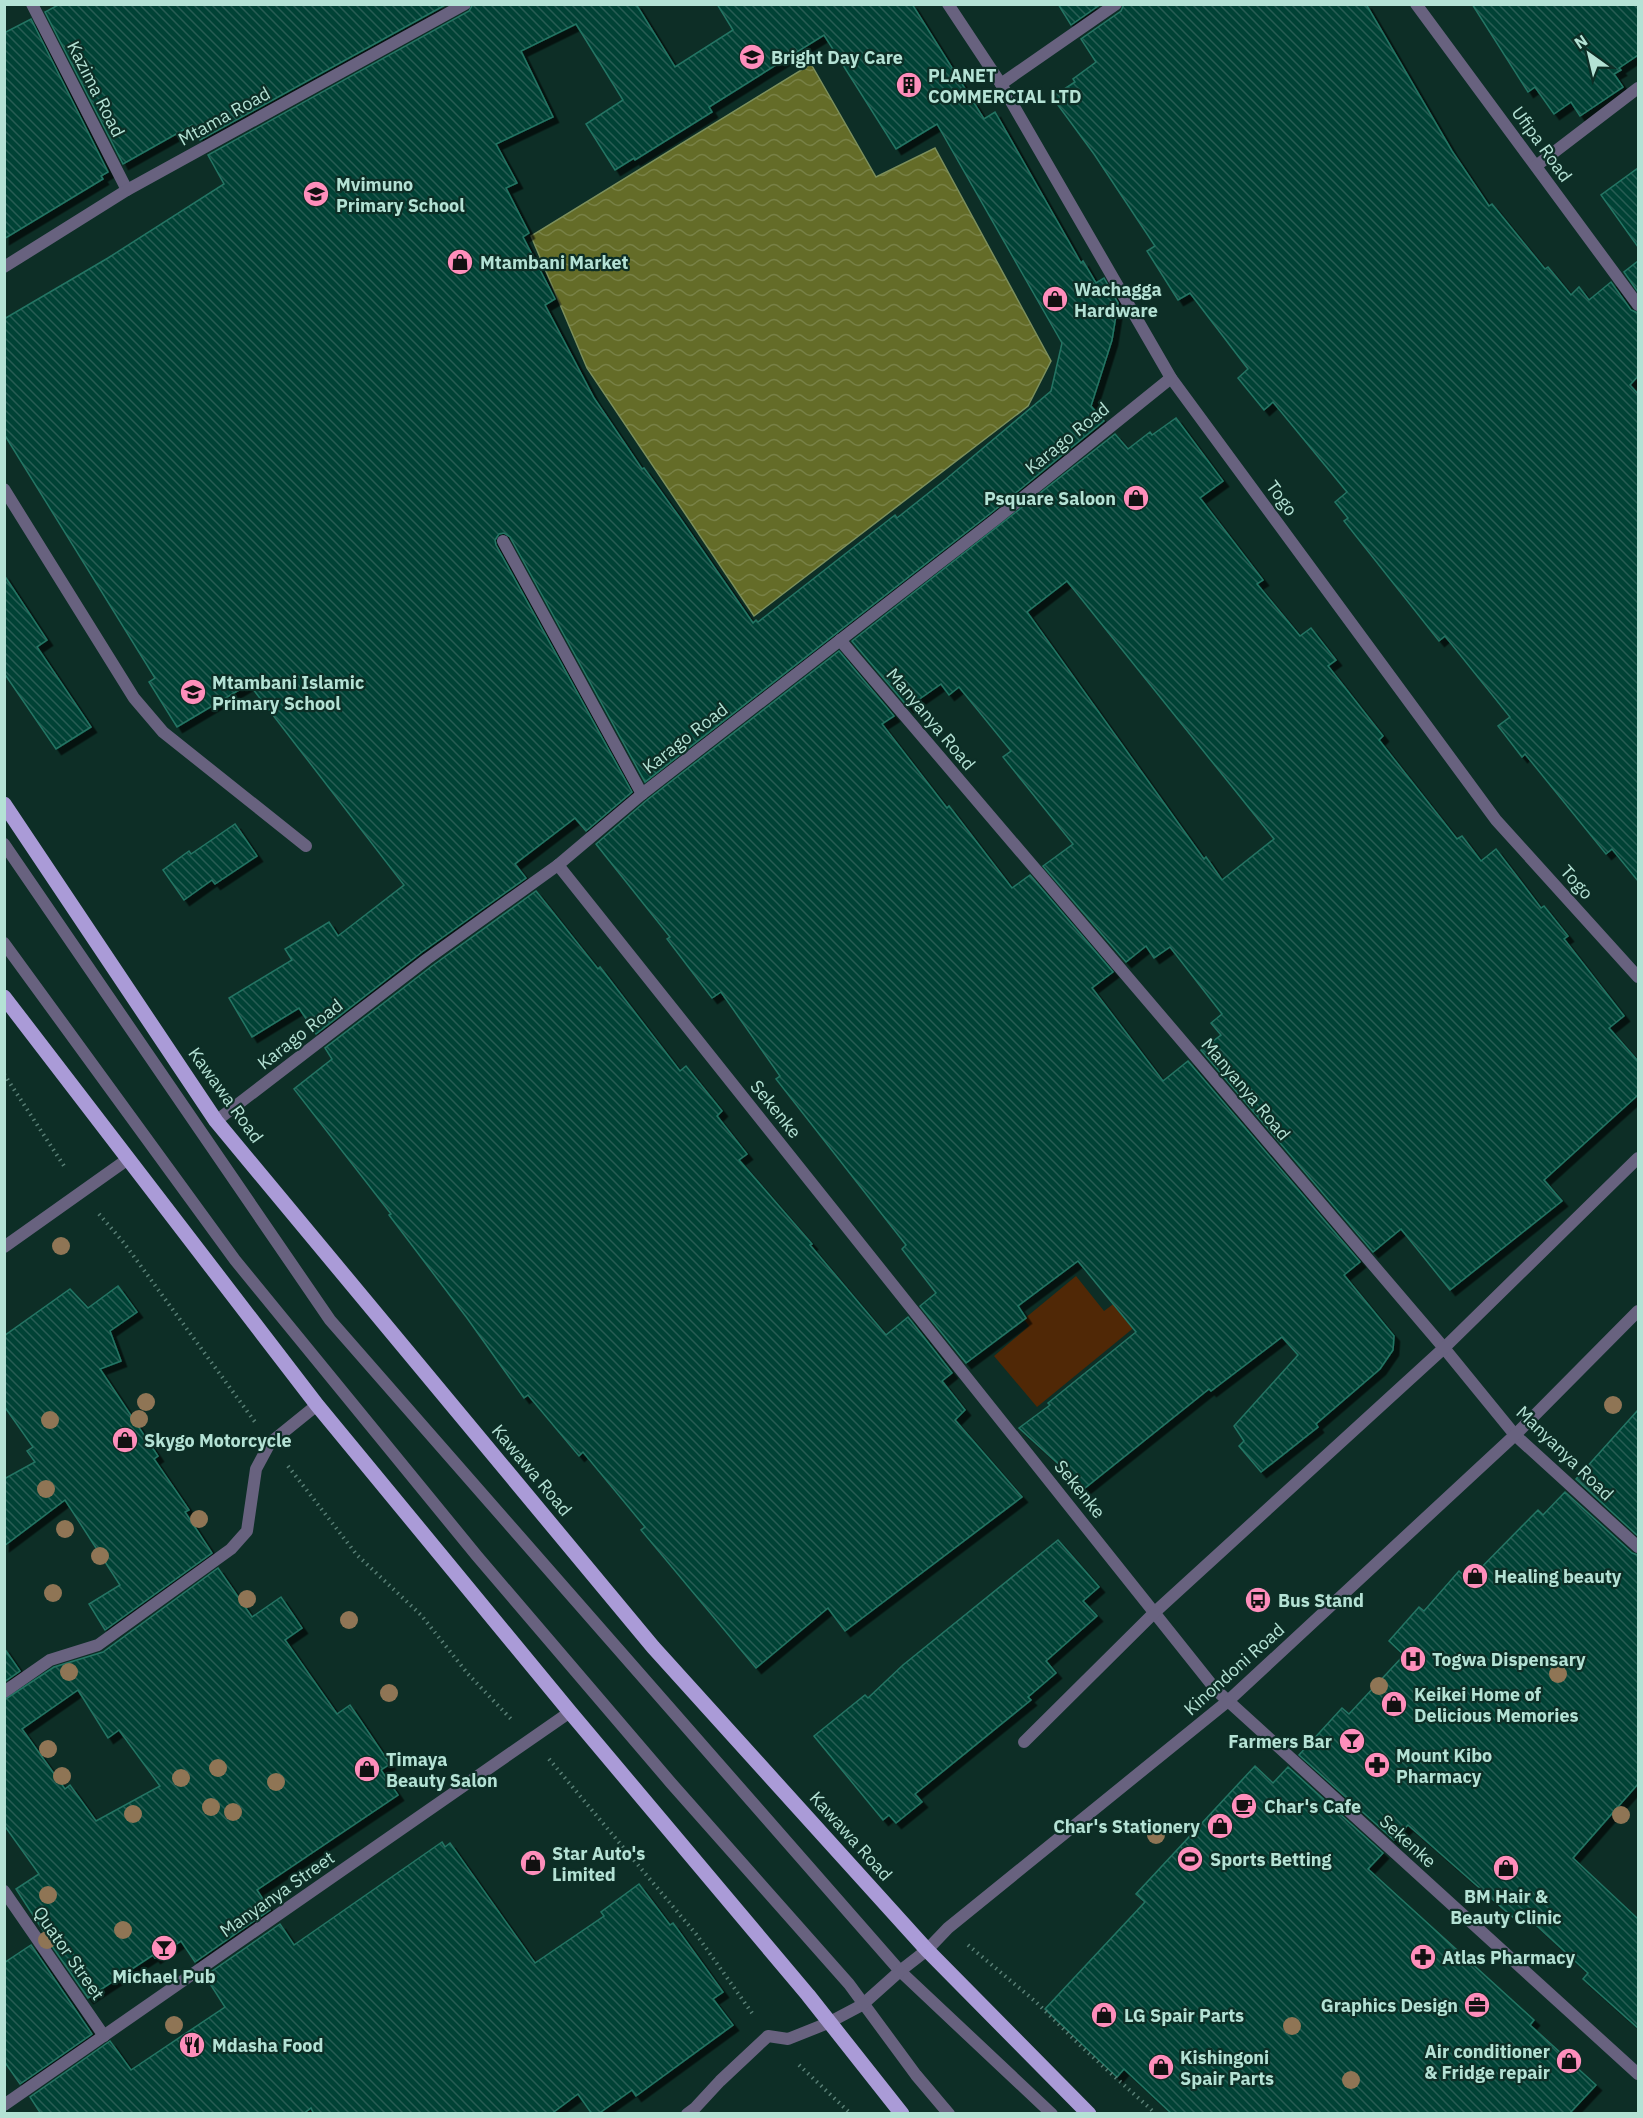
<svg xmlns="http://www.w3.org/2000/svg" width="1643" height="2118" font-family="'IBM Plex Sans',sans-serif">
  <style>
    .park { fill: #502806 }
    .water { fill: url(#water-waves); stroke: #7c8f5c; stroke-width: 1.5 }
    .building { fill: url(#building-back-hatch); stroke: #247564; stroke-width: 1.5; fill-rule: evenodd; filter: url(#shadow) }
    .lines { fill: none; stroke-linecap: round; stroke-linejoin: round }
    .path { stroke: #587f75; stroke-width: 4; stroke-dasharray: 1.5 4.5; stroke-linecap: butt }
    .service { stroke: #68627f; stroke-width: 12 }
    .minor { stroke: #68627f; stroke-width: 12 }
    .tertiary { stroke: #68627f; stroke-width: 12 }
    .primary { stroke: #aa9bd7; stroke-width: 15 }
    .tree { fill: #8f7555 }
    .labels { text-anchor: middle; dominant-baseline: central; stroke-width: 4.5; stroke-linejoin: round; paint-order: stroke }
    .poi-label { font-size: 18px; font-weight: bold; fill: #b4e2d5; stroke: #0d2e26; text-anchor: start }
    .street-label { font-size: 18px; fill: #b4e2d5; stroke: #0d2e26 }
  </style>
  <defs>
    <pattern id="water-waves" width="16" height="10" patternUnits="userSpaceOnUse" patternTransform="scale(1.5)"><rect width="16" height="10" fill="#646c28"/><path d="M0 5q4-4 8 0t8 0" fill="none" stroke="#788146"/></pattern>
    <pattern id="building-back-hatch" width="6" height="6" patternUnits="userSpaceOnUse" patternTransform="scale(1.5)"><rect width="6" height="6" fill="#054236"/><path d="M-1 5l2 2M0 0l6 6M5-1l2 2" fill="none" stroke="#275d52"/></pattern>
    <filter id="shadow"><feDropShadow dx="5.5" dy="5.5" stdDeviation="0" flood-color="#0009"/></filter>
  </defs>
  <rect width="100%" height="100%" fill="#0d2e26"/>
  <polygon class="park" points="1076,1276 1104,1311 1116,1302 1136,1326 1037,1407 994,1356 1029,1326 1024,1319"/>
  <polygon class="water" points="811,64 876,177 935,148 1051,361 1028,406 754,616 587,368 531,236"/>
  <g class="building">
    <polygon points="60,4 447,4 200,140 192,125 123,164 45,12"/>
    <path d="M473,4H636L675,67L733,30L717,4H912L984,119L995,112L1081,263L1083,261L1096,283L1104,278L1118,303L1112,340L1091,406L1104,421L991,513L645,782L510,537L504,533L499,534L495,540L496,545L632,792L586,831L575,818L515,864L526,878L422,952L316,1034L299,1008L252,1037L229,998L292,960L285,949L329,922L338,936L404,885L249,684L177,727L149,682L155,678L4,434V319L108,258L224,184L208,155L469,11ZM576,24L623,100L586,124L615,170L634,158L635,160L712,112L709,107L824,35L896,149L937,124L1062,343L1051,391L945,480L897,518L895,515L758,622L756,620L753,623L680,518L644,468L642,469L594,398L545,305L555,299L523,237L529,233L506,188L517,183L496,144L553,117L521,51Z"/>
    <polygon points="1058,4 1101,4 1071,25"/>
    <polygon points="1124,4 1366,4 1452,151 1489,206 1492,204 1545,269 1548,267 1571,295 1579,287 1589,300 1611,282 1631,310 1638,313 1638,376 1630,385 1638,394 1638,881 1612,849 1606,854 1525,754 1522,757 1498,726 1510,717 1445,636 1439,641 1344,521 1348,518 1335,502 1347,492 1273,402 1264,410 1238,378 1248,369 1190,293 1178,300 1147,251 1155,246 1094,154 1052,97 1075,82 1073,79 1096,62 1081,39 1121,11"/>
    <polygon points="1472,4 1638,4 1638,55 1619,68 1621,70 1614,74 1623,87 1580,116 1571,102 1554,114 1535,87 1528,92"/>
    <polygon points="31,19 108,172 101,176 103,179 4,239 4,33"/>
    <polygon points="1638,168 1638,247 1601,195"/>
    <polygon points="1638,261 1638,292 1624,272"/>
    <path d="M1176,418L1223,481L1200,498L1263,580L1257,584L1300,636L1311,628L1336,660L1328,666L1383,736L1379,740L1457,839L1462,836L1481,861L1496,849L1541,908L1544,906L1568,936L1564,939L1624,1016L1609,1028L1638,1061V1095L1544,1180L1562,1201L1450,1290L1401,1229L1373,1252L1201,1050L1221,1035L1211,1023L1222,1014L1170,947L1154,958L1146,946L1126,962L1043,866L1073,844L1003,757L1011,751L959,687L949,695L941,684L908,707L852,641L1115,434L1128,449L1150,432L1152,435ZM1067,581L1274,839L1222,880L1206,857L1204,859L1027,612Z"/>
    <polygon points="4,575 47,640 37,647 91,727 56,749 4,673"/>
    <polygon points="839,651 894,716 882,724 947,808 949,806 1012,888 1030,875 1113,972 1092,988 1163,1081 1188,1061 1360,1262 1344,1275 1394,1336 1393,1350 1380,1369 1316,1424 1318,1427 1261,1472 1239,1446 1244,1441 1234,1426 1298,1355 1282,1337 1211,1391 1209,1389 1085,1488 1019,1428 1050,1405 1048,1403 1136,1332 1078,1261 1018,1306 1026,1318 966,1363 920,1306 936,1293 902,1249 906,1245 776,1079 780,1076 721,992 712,998 667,939 670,937 596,844 647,800"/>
    <polygon points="235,824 257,856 215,884 212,880 184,900 163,870 189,851 191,854"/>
    <polygon points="536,891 598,969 600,967 680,1071 686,1066 722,1111 717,1116 747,1154 739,1160 812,1244 810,1245 886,1335 908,1317 952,1373 942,1381 965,1410 955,1420 1022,1497 845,1631 828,1608 756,1668 641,1530 645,1527 583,1452 579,1456 528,1395 524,1398 467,1318 389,1215 391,1214 294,1089 332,1059 325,1048 432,966"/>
    <polygon points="118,1286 137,1312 110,1331 121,1361 100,1369 158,1456 154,1459 189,1510 185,1512 212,1553 105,1630 89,1604 120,1585 65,1500 4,1546 4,1479 35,1462 27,1451 33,1447 4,1406 4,1336 70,1289 88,1308"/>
    <polygon points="1638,1410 1638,1536 1576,1479"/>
    <polygon points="1565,1492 1632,1553 1638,1555 1638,1784 1573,1858 1638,1919 1638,2028 1583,1979 1588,1973 1523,1913 1516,1920 1408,1825 1394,1840 1299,1755 1342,1708 1349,1714 1404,1655 1389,1641 1419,1607 1424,1611 1459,1571 1469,1580 1538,1510 1543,1515"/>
    <polygon points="1058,1540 1099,1587 1083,1601 1097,1616 1046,1661 1056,1673 1028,1697 1031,1700 915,1794 922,1802 896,1823 889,1815 883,1820 814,1736 865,1695 868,1698 903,1665"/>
    <path d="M218,1568L252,1617L281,1597L302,1628L285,1640L337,1714L350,1705L390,1764L381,1770L398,1795L257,1890L270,1910L195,1962L181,1941L155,1958L153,1955L88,1998L45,1936L46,1935L16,1889L39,1874L4,1825V1700L54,1667L103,1652ZM78,1690L108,1738L119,1730L160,1786L96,1821L70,1785L65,1789L22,1729Z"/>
    <polygon points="4,1648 20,1671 4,1682"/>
    <polygon points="1255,1766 1273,1783 1288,1767 1383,1853 1368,1869 1534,2020 1530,2025 1596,2085 1569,2114 1172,2114 1124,2069 1117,2077 1045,2009 1145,1902 1136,1894"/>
    <polygon points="442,1842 445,1847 450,1843 535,1963 604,1916 601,1912 639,1884 670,1925 673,1923 723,1992 713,1999 733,2025 636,2096 632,2090 598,2114 592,2114 578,2094 551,2114 314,2114 311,2108 303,2114 41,2114 30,2097 110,2041 131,2070 225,2007 205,1976 280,1924 294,1945"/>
    <polygon points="31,1945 92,2034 20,2084 4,2061 4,1963"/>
  </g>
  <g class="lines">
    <g class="path">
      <polyline points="4,1074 66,1169"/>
      <polyline points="99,1214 124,1243 255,1422"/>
      <polyline points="288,1466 357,1555 421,1615 468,1674 511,1719"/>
      <polyline points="549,1759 696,1934 752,2013"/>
      <polyline points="968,1945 1036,2002 1084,2049 1156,2114"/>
      <polyline points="799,2065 851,2114"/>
    </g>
    <g class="service">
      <polyline points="4,489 134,698 163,732 306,846"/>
      <polyline points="4,844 330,1320 900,1971 1052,2114"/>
      <polyline points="4,943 235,1260 477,1556 671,1783 849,1984 916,2075 949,2114"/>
    </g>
    <g class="minor">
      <polyline points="32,4 127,190"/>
      <polyline points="948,4 1001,84 1171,378 1496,820 1638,977"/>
      <polyline points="1416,4 1638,305"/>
      <polyline points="1001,84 1116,4"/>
      <polyline points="1536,166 1638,88"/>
      <polyline points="4,267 127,190 465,4"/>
      <polyline points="503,541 642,794"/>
      <polyline points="840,640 1444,1348 1515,1435 1638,1547"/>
      <polyline points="558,865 1216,1690 1638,2074"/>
      <polyline points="216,1121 427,959 558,865 642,794 996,519 1171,378"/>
      <polyline points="4,1247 128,1159"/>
      <polyline points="4,1692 50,1660 98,1645 231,1549 247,1531 256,1469 270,1443 317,1405"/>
      <polyline points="1024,1742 1155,1612 1444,1348 1638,1158"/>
      <polyline points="4,1891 104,2036"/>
      <polyline points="687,2114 695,2108 720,2081 768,2036 788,2039 828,2023"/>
    </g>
    <g class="tertiary">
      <polyline points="828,2023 862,2005 900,1971 927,1950 948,1928 1228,1701 1515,1435 1638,1311"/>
      <polyline points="4,2105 570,1712"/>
    </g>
    <g class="primary">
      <polyline points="4,804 216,1121 653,1647 927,1950 1089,2114"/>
      <polyline points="4,997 317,1405 570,1712 808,1995 902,2114"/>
    </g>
  </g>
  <g class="tree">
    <circle cx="61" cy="1246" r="9"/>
    <circle cx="146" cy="1402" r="9"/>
    <circle cx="1613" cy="1405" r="9"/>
    <circle cx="139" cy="1419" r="9"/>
    <circle cx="50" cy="1420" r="9"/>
    <circle cx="46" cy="1489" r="9"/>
    <circle cx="199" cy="1519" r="9"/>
    <circle cx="65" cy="1529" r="9"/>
    <circle cx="100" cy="1556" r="9"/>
    <circle cx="53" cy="1593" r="9"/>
    <circle cx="247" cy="1599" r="9"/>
    <circle cx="349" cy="1620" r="9"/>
    <circle cx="69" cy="1672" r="9"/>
    <circle cx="1558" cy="1674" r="9"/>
    <circle cx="1379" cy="1686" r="9"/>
    <circle cx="389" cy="1693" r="9"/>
    <circle cx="48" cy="1749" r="9"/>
    <circle cx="218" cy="1768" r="9"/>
    <circle cx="62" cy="1776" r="9"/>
    <circle cx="181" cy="1778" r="9"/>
    <circle cx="276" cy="1782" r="9"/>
    <circle cx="211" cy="1807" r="9"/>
    <circle cx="233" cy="1812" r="9"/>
    <circle cx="133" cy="1814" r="9"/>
    <circle cx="1621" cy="1815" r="9"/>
    <circle cx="1156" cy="1835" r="9"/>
    <circle cx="48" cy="1895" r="9"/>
    <circle cx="123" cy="1930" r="9"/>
    <circle cx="47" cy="1940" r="9"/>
    <circle cx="174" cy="2025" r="9"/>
    <circle cx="1292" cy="2026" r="9"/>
    <circle cx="1351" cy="2080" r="9"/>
  </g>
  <defs>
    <g id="school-disc" transform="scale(1.35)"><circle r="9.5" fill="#fe8ebb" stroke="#0d2e26"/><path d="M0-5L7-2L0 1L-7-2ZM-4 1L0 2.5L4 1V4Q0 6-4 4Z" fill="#111"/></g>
    <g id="building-disc" transform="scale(1.35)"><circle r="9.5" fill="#fe8ebb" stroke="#0d2e26"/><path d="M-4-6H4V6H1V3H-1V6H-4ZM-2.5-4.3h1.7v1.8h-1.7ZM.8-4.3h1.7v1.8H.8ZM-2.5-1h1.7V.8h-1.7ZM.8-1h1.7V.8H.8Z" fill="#111"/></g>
    <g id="shop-disc" transform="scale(1.35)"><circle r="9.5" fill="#fe8ebb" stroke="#0d2e26"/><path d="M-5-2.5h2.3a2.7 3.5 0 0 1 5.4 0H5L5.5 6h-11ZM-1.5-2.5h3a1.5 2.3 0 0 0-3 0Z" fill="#111"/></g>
    <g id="bus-disc" transform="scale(1.35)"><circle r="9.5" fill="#fe8ebb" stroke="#0d2e26"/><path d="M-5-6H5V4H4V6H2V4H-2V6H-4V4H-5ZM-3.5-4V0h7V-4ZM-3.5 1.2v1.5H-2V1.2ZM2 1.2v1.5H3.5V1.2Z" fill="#111"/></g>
    <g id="hospital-disc" transform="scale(1.35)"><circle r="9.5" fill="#fe8ebb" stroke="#0d2e26"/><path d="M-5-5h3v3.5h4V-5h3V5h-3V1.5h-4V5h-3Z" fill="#111"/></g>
    <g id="bar-disc" transform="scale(1.35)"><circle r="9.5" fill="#fe8ebb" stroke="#0d2e26"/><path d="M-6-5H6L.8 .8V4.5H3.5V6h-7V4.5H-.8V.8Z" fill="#111"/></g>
    <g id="pharmacy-disc" transform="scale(1.35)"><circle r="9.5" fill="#fe8ebb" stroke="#0d2e26"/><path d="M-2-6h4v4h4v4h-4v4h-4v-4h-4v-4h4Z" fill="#111"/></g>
    <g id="cafe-disc" transform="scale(1.35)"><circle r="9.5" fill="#fe8ebb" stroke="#0d2e26"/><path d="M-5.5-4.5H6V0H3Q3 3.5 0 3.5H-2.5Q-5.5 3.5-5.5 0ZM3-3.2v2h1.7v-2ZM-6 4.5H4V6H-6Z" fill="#111"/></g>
    <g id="stadium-disc" transform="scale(1.35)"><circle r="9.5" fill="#fe8ebb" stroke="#0d2e26"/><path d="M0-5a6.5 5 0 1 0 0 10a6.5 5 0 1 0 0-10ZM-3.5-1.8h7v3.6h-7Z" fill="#111"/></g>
    <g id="office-disc" transform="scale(1.35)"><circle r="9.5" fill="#fe8ebb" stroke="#0d2e26"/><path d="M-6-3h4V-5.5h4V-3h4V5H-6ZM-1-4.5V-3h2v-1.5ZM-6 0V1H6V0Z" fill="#111"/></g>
    <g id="restaurant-disc" transform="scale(1.35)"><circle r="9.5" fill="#fe8ebb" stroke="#0d2e26"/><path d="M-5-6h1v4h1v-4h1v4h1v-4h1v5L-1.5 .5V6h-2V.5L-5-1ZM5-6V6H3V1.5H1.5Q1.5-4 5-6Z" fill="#111"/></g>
  </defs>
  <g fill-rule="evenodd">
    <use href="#school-disc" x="752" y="57"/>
    <use href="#building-disc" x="909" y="85"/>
    <use href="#school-disc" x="316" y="194"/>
    <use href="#shop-disc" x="460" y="262"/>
    <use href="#shop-disc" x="1055" y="299"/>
    <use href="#shop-disc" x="1136" y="498"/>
    <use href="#school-disc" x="193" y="692"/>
    <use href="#shop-disc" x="125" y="1440"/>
    <use href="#shop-disc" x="1475" y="1576"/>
    <use href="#bus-disc" x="1258" y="1600"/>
    <use href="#hospital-disc" x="1413" y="1659"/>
    <use href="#shop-disc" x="1394" y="1704"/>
    <use href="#bar-disc" x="1352" y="1741"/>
    <use href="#pharmacy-disc" x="1377" y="1765"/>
    <use href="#shop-disc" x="367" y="1769"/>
    <use href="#cafe-disc" x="1244" y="1806"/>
    <use href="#shop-disc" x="1220" y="1826"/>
    <use href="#stadium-disc" x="1190" y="1859"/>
    <use href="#shop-disc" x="533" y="1863"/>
    <use href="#shop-disc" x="1506" y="1868"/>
    <use href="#bar-disc" x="164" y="1948"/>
    <use href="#pharmacy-disc" x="1423" y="1957"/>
    <use href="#office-disc" x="1477" y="2005"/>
    <use href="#shop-disc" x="1104" y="2015"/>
    <use href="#restaurant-disc" x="192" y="2045"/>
    <use href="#shop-disc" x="1569" y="2061"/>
    <use href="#shop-disc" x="1161" y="2067"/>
  </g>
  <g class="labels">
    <g class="poi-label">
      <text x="771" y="57">Bright Day Care</text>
      <text x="928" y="75">PLANET<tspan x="928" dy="21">COMMERCIAL LTD</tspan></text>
      <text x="336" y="184">Mvimuno<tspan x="336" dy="21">Primary School</tspan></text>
      <text x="480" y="262">Mtambani Market</text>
      <text x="1074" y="289">Wachagga<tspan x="1074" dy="21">Hardware</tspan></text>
      <text x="1116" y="498" text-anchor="end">Psquare Saloon</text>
      <text x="212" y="682">Mtambani Islamic<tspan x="212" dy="21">Primary School</tspan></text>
      <text x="144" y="1440">Skygo Motorcycle</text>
      <text x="1494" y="1576">Healing beauty</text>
      <text x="1278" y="1600">Bus Stand</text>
      <text x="1432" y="1659">Togwa Dispensary</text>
      <text x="1414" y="1694">Keikei Home of<tspan x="1414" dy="21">Delicious Memories</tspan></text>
      <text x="1332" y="1741" text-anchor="end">Farmers Bar</text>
      <text x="1396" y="1755">Mount Kibo<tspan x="1396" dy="21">Pharmacy</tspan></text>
      <text x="386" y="1759">Timaya<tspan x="386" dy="21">Beauty Salon</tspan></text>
      <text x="1264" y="1806">Char's Cafe</text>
      <text x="1200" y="1826" text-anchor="end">Char's Stationery</text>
      <text x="552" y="1853">Star Auto's<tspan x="552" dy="21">Limited</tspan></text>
      <text x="1210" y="1859">Sports Betting</text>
      <text x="1506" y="1896" text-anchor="middle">BM Hair &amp;<tspan x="1506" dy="21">Beauty Clinic</tspan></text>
      <text x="1442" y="1957">Atlas Pharmacy</text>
      <text x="164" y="1976" text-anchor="middle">Michael Pub</text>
      <text x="1458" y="2005" text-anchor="end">Graphics Design</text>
      <text x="1124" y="2015">LG Spair Parts</text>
      <text x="212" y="2045">Mdasha Food</text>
      <text x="1550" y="2051" text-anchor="end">Air conditioner<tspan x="1550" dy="21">&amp; Fridge repair</tspan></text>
      <text x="1180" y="2057">Kishingoni<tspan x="1180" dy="21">Spair Parts</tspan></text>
    </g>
    <g class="street-label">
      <text transform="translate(96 89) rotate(63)">Kazima Road</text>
      <text transform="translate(224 116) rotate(-29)">Mtama Road</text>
      <text transform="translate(1542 144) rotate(54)">Ufipa Road</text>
      <text transform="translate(1067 438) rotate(-39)">Karago Road</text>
      <text transform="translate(1282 498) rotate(54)">Togo</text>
      <text transform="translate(931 719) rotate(50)">Manyanya Road</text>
      <text transform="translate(685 738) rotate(-38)">Karago Road</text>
      <text transform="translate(1577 882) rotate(48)">Togo</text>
      <text transform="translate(300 1034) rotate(-38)">Karago Road</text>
      <text transform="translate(1246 1089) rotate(50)">Manyanya Road</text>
      <text transform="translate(226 1095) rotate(54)">Kawawa Road</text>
      <text transform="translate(776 1109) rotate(51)">Sekenke</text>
      <text transform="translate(1565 1453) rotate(44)">Manyanya Road</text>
      <text transform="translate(532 1470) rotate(50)">Kawawa Road</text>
      <text transform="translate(1080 1489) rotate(51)">Sekenke</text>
      <text transform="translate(1234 1669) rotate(-42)">Kinondoni Road</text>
      <text transform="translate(851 1836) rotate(48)">Kawawa Road</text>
      <text transform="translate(1408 1841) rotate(42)">Sekenke</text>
      <text transform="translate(277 1894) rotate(-35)">Manyanya Street</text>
      <text transform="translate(69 1953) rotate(55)">Quator Street</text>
    </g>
  </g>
  <rect width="1643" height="2118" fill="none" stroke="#b4e2d5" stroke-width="12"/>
  <g transform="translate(1589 54) rotate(326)" stroke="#0d2e26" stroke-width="4.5" paint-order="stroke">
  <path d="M0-4.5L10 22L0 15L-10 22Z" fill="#b4e2d5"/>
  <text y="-9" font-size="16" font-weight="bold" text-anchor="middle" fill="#b4e2d5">N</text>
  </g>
</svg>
